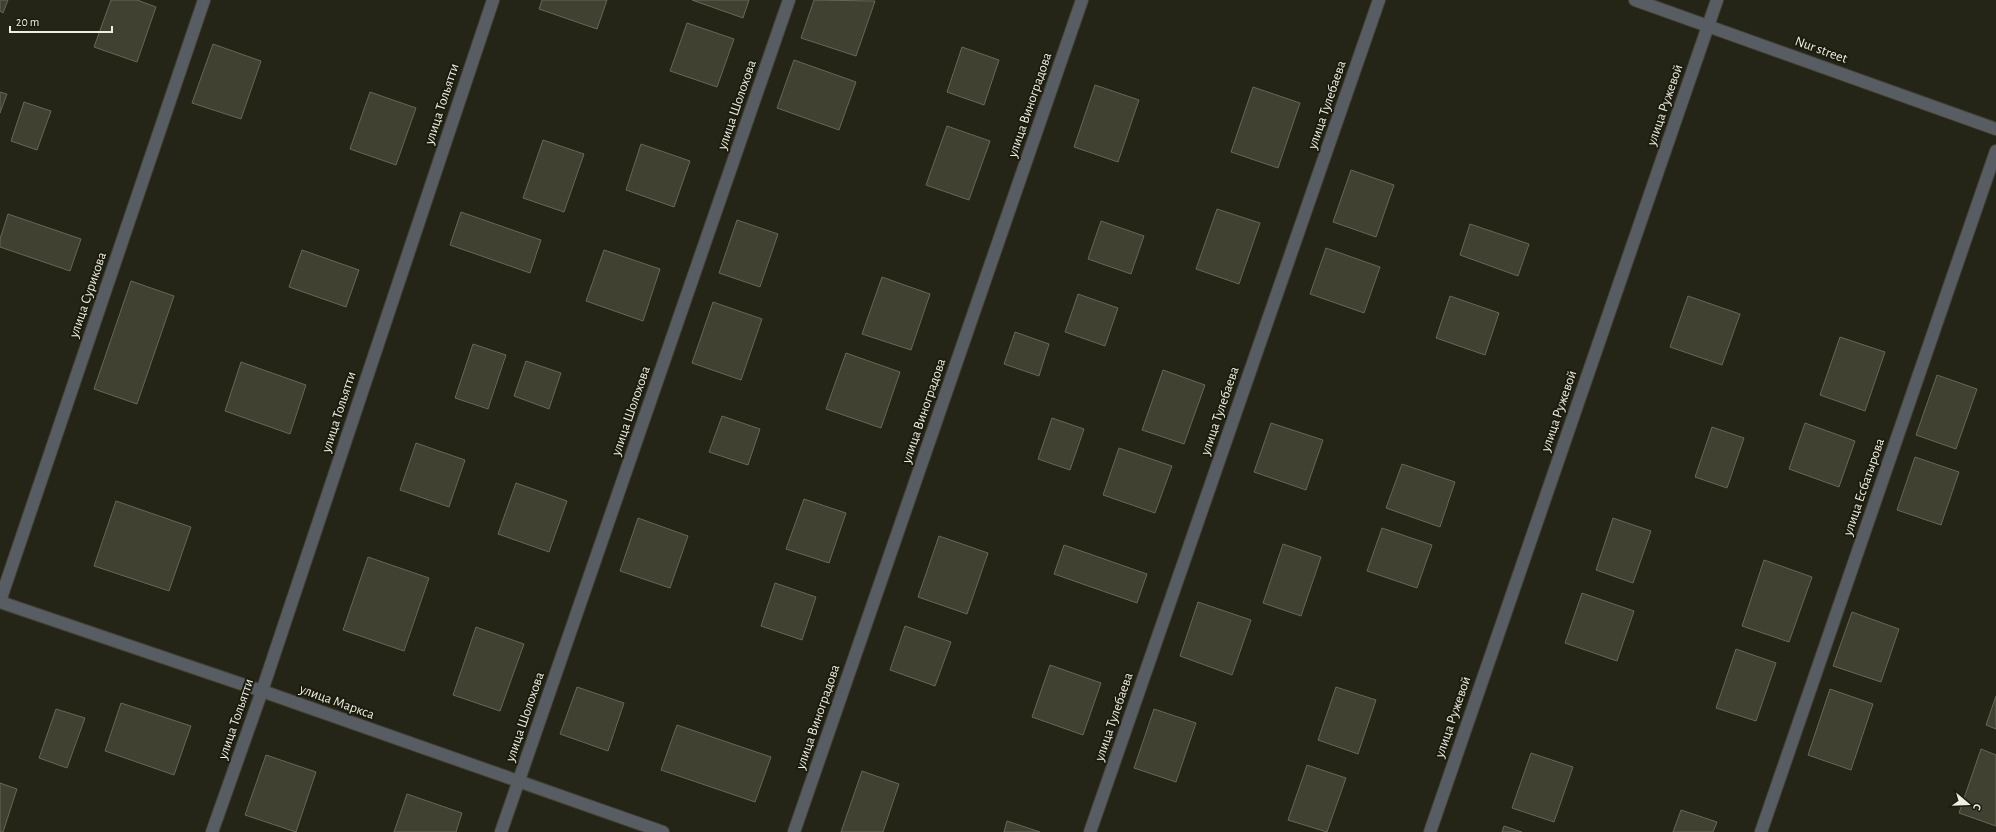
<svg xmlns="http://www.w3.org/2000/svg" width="1996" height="832" font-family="'Alegreya Sans',sans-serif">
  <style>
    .building { fill: #414132; stroke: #676757 }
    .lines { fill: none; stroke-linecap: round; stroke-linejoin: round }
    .street-casing { stroke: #414134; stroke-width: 14 }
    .street { stroke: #585d63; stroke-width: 12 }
    .labels { text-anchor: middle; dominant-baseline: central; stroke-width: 4; stroke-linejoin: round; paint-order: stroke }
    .street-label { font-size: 14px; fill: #edeee4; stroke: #1c1c0e }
  </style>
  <rect width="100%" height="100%" fill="#252517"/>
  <g class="building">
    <polygon points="0,0 8,0 3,13 0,11"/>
    <polygon points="111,0 137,0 156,7 137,62 94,47"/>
    <polygon points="542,0 607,0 597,29 539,9"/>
    <polygon points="692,0 749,0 743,18"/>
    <polygon points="814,0 875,1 856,56 801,38"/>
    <polygon points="687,23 734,39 717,87 670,71"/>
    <polygon points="213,44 261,61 241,119 192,103"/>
    <polygon points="962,47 999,60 984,105 947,92"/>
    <polygon points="794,60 856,82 839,130 777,108"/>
    <polygon points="1095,85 1139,100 1118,162 1074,147"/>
    <polygon points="1253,87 1300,103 1278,168 1231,152"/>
    <polygon points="0,92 7,94 0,113"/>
    <polygon points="370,92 416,108 396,165 350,149"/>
    <polygon points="24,102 51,111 37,150 11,141"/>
    <polygon points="947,126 990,141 969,200 926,185"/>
    <polygon points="543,140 584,154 564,212 523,198"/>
    <polygon points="641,144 690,161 674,207 626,190"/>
    <polygon points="1351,170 1394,185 1376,237 1333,222"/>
    <polygon points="1217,209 1260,223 1239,284 1196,269"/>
    <polygon points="461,212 541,240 530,273 450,245"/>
    <polygon points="8,214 81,239 70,271 0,247 0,239"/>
    <polygon points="737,220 778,234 760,287 719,273"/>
    <polygon points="1101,221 1144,236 1131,274 1088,259"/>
    <polygon points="1470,224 1529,244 1518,276 1460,255"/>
    <polygon points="1326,248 1380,267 1364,313 1310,294"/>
    <polygon points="302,250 359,270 346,307 289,287"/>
    <polygon points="604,250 660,269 643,321 586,301"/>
    <polygon points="882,277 930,294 911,350 862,334"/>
    <polygon points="131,281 174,296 137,404 94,389"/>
    <polygon points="1078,294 1118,308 1105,346 1065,332"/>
    <polygon points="1450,296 1499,313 1485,355 1436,338"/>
    <polygon points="1688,296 1740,314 1722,365 1670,347"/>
    <polygon points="713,302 762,319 741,380 692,363"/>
    <polygon points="1015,332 1049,344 1039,376 1004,364"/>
    <polygon points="1840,337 1885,352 1865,411 1820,395"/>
    <polygon points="473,344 506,355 488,409 455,398"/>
    <polygon points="846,353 900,372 881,428 826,409"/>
    <polygon points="526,361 561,373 549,409 514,396"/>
    <polygon points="241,362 306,385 290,434 225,411"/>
    <polygon points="1163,370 1205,385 1184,444 1142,430"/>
    <polygon points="1937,375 1977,389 1956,449 1916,435"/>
    <polygon points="722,416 760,429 748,465 709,452"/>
    <polygon points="1052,418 1084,429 1070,470 1038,459"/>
    <polygon points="1271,423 1323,440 1306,490 1254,472"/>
    <polygon points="1805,423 1855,441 1839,487 1789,469"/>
    <polygon points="1712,427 1744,438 1727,488 1695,477"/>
    <polygon points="416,443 465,460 449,507 400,490"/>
    <polygon points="1119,448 1172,466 1155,513 1103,495"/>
    <polygon points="1915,457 1959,472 1941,525 1897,510"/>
    <polygon points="1402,464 1455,482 1440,527 1386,508"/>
    <polygon points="516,483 567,501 549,552 498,534"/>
    <polygon points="804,499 846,513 829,563 786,549"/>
    <polygon points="116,501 191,527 169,591 94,566"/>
    <polygon points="638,518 688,536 670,588 620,571"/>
    <polygon points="1613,518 1651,531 1633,583 1596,570"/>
    <polygon points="1382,528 1432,545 1417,588 1367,571"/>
    <polygon points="939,536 988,553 967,614 918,597"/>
    <polygon points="1283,544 1321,557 1301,616 1263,603"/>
    <polygon points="1064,545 1147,574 1137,603 1054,574"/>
    <polygon points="368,557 429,578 404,651 343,630"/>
    <polygon points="1764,560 1812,577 1789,642 1742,626"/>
    <polygon points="775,583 816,597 802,640 761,626"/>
    <polygon points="1582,593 1634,611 1617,661 1565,643"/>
    <polygon points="1198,602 1251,620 1232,675 1180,656"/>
    <polygon points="1852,612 1899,629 1881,682 1833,666"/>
    <polygon points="905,626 951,642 935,686 890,670"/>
    <polygon points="476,627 524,644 500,711 453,695"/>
    <polygon points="1736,649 1776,663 1756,721 1716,708"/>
    <polygon points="1050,665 1101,683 1083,735 1032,717"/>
    <polygon points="577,687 624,703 608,751 560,734"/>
    <polygon points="1336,687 1376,700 1358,754 1318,740"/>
    <polygon points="1830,689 1873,704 1851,770 1808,755"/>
    <polygon points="1996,696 1996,729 1986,725"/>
    <polygon points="121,703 191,726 174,775 105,751"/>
    <polygon points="56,709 85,718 67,768 39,758"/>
    <polygon points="1154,709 1196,723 1176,782 1134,768"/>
    <polygon points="677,725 771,757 755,802 661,770"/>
    <polygon points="1981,749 1996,755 1996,826 1959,813"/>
    <polygon points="1531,753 1573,767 1554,822 1512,808"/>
    <polygon points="266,755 316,772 296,832 245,815"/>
    <polygon points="1307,765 1346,778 1327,832 1288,820"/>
    <polygon points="862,771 899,784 883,832 841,832"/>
    <polygon points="0,783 17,789 3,832 0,832"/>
    <polygon points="407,794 462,813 456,832 394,832"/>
    <polygon points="1681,810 1717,822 1713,832 1673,832"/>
    <polygon points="1007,821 1040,832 1004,832"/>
    <polygon points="1504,826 1522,832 1502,832"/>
  </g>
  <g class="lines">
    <g class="street-casing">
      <g id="street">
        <polyline points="1635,0 1996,129"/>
        <polyline points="0,601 204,0"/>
        <polyline points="0,602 262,691 663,832"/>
        <polyline points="212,832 262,691 493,0"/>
        <polyline points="501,832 789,0"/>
        <polyline points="794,832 1082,0"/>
        <polyline points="1090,832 1379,0"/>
        <polyline points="1430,832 1717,0"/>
        <polyline points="1761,832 1996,151"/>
      </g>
    </g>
    <use href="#street" class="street"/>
  </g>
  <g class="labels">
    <g class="street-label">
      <text transform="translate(1821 50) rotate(20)">Nur street</text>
      <text transform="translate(442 104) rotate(-72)">улица Тольятти</text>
      <text transform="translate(737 105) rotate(-71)">улица Шолохова</text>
      <text transform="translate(1030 105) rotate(-71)">улица Виноградова</text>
      <text transform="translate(1327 105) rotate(-71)">улица Тулебаева</text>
      <text transform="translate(1665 105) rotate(-71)">улица Ружевой</text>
      <text transform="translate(88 295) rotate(-71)">улица Сурикова</text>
      <text transform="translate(631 411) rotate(-71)">улица Шолохова</text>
      <text transform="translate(924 411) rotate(-71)">улица Виноградова</text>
      <text transform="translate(1220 411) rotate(-71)">улица Тулебаева</text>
      <text transform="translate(1559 411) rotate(-71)">улица Ружевой</text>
      <text transform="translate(339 412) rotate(-72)">улица Тольятти</text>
      <text transform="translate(1864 487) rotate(-71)">улица Есбатырова</text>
      <text transform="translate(337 702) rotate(20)">улица Маркса</text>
      <text transform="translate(525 717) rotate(-71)">улица Шолохова</text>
      <text transform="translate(818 717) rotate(-71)">улица Виноградова</text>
      <text transform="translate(1114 717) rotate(-71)">улица Тулебаева</text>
      <text transform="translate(1453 717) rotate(-71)">улица Ружевой</text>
      <text transform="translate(236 719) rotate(-71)">улица Тольятти</text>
    </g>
  </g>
  <g transform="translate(1968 804) rotate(109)" stroke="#1c1c0e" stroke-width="3" paint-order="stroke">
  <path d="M0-3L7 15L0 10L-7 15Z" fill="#edeee4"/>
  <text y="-6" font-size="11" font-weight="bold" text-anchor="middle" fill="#edeee4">С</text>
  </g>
  <path d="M10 26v6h102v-6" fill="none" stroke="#edeee4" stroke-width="2"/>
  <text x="16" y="26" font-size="12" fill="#edeee4" stroke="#1c1c0e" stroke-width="3" paint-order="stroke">20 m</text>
</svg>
